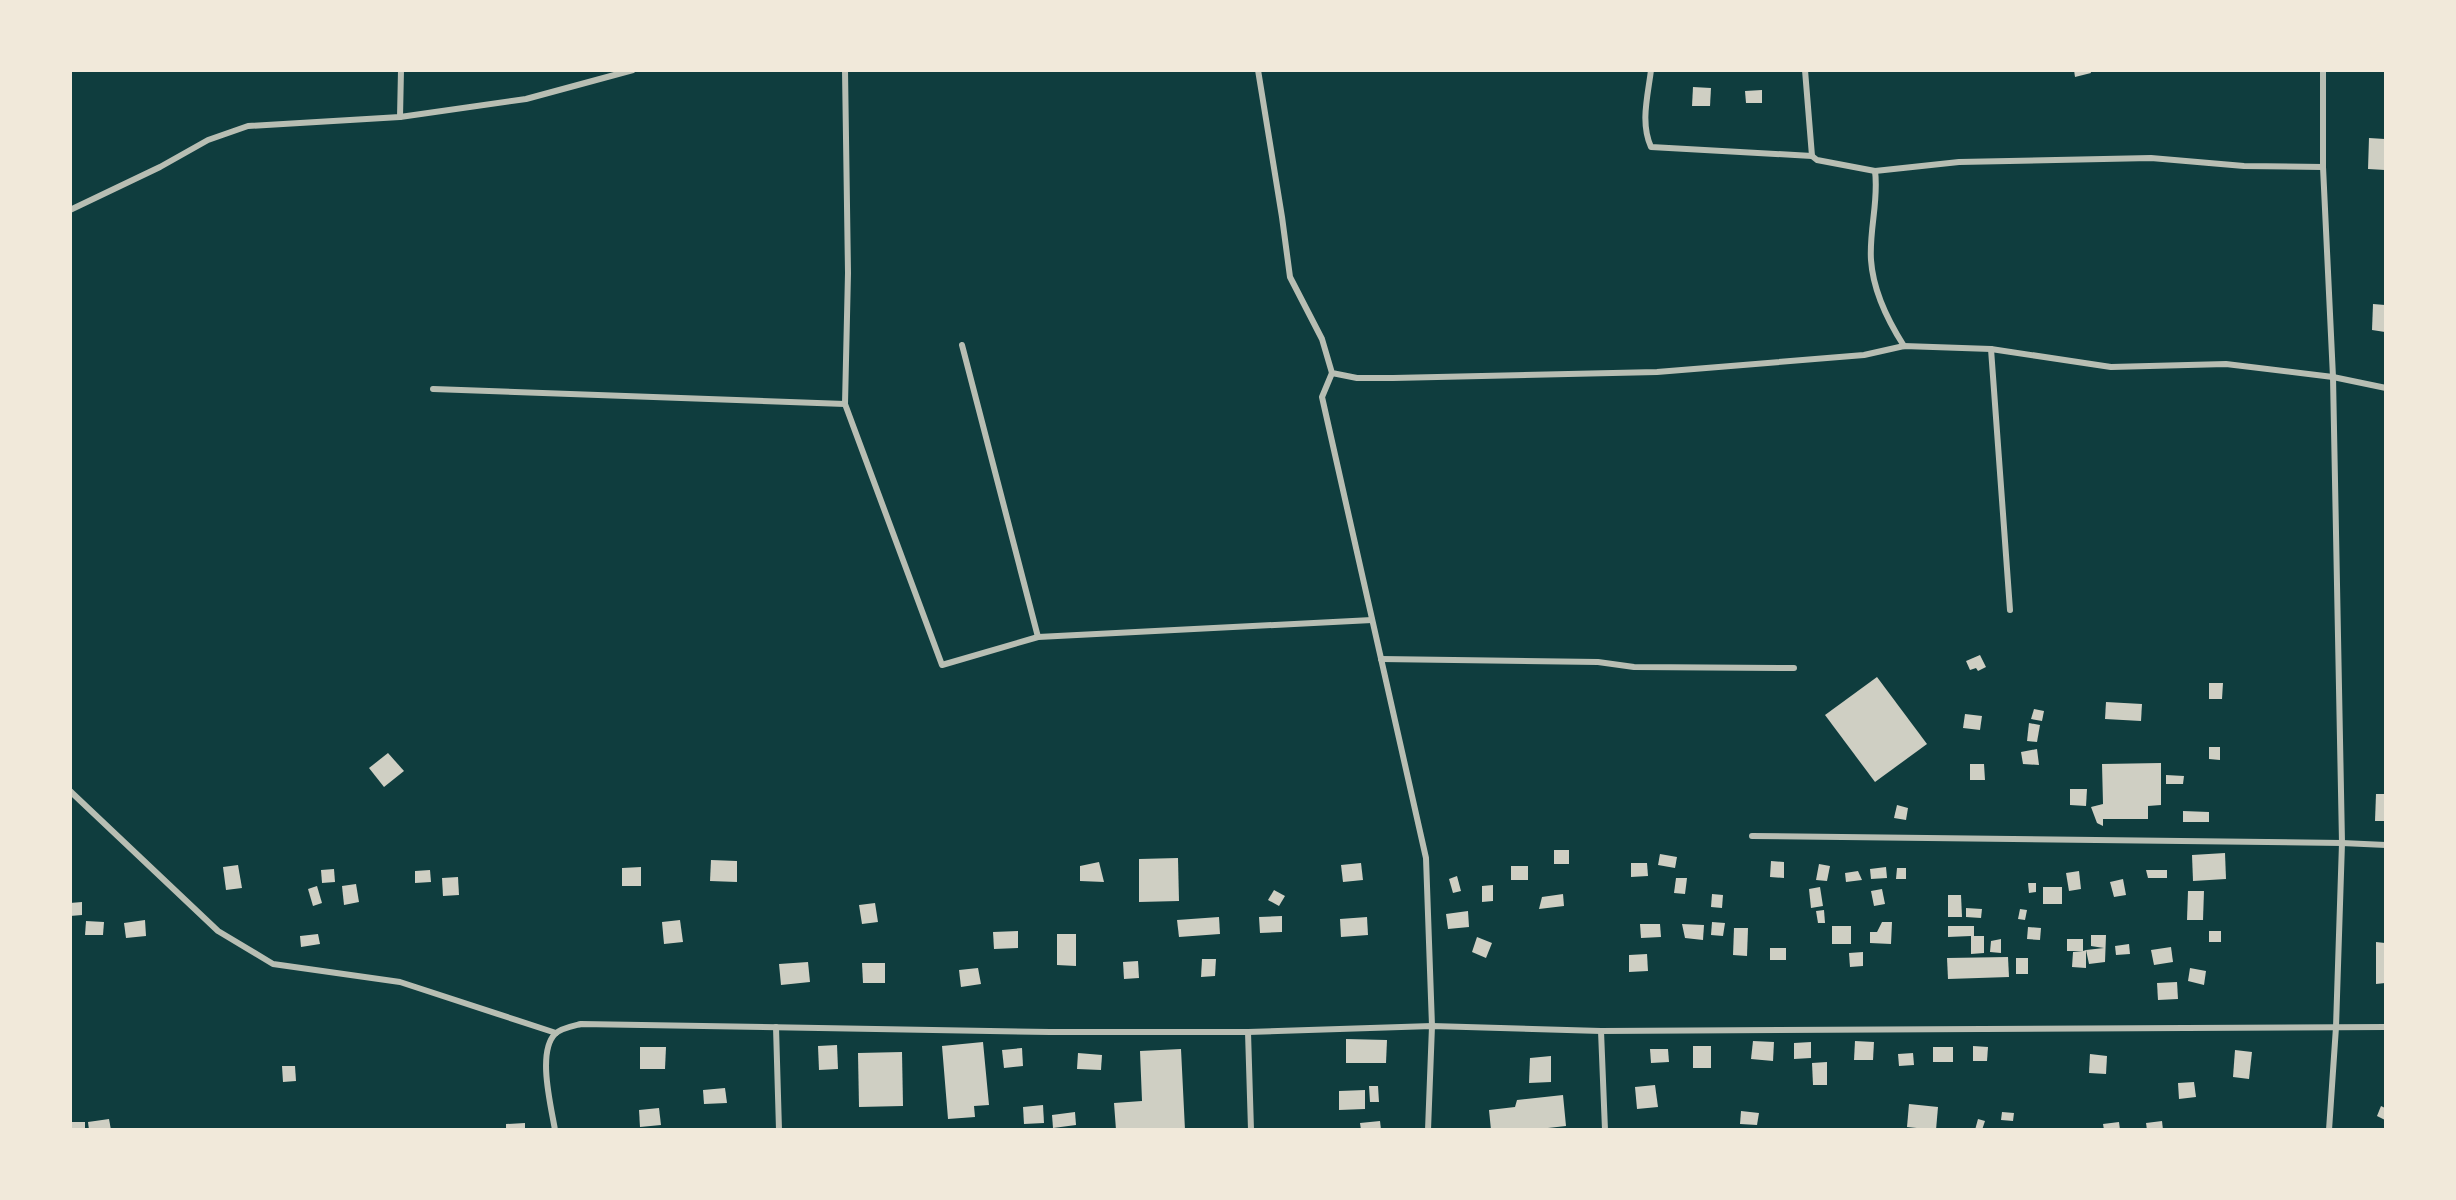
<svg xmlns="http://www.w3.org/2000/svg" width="2456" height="1200" font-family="Commissioner,sans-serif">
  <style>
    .building { fill: #cfcfc3 }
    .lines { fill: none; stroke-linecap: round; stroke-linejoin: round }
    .minor { stroke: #b8beb3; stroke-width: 6 }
  </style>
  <rect width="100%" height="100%" fill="#0f3d3e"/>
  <g class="building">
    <polygon points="2074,70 2090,70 2091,73 2075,77"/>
    <polygon points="1693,87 1711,88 1710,106 1692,106"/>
    <polygon points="1762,90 1762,103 1746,103 1745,91"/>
    <polygon points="2369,138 2385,139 2385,170 2368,169"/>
    <polygon points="2373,304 2385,305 2385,332 2372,330"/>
    <polygon points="1980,655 1986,667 1978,671 1976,668 1970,670 1966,661"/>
    <polygon points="1877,677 1927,744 1875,782 1825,715"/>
    <polygon points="2209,683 2223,683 2222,699 2209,699"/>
    <polygon points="2106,702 2142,704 2141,721 2105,719"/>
    <polygon points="2034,709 2044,711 2042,721 2031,719"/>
    <polygon points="1965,714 1982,716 1980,730 1963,728"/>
    <polygon points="2029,723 2040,725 2037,742 2027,741"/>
    <polygon points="2209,747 2220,747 2220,760 2209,759"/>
    <polygon points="2037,749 2039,765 2023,764 2021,752"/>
    <polygon points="388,753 404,771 384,787 369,768"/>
    <polygon points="2161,763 2161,805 2148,806 2148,819 2103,819 2103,826 2097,823 2091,807 2103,804 2102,764"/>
    <polygon points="1970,764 1984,764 1985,780 1970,780"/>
    <polygon points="2166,775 2184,776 2183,784 2166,784"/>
    <polygon points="2070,789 2087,789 2086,806 2070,805"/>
    <polygon points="2376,794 2385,794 2385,821 2375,821"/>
    <polygon points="1897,805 1908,808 1906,820 1894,818"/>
    <polygon points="2183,811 2209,812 2209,822 2183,822"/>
    <rect x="1554" y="850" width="15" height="14"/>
    <polygon points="2225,853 2226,879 2193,881 2192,855"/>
    <polygon points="1660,854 1677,857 1675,868 1658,865"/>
    <polygon points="1178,858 1179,901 1139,902 1139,859"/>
    <polygon points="711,860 737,861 737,882 710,881"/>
    <polygon points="1771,861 1784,862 1784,878 1770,877"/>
    <polygon points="1099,862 1104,882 1080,881 1080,866"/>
    <polygon points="1361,863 1363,880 1343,882 1341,865"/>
    <polygon points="1631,863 1647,863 1648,876 1631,877"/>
    <polygon points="1819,864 1830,866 1827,881 1816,880"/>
    <polygon points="238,865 242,888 226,890 223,867"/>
    <rect x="1511" y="866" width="17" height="14"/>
    <polygon points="641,867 641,886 622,886 622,868"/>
    <polygon points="1886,867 1887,878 1871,879 1870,869"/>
    <polygon points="1897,868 1906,868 1906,879 1896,879"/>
    <polygon points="334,869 335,882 322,883 321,870"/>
    <polygon points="430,870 431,882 415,883 415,871"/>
    <polygon points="2146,870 2167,870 2167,878 2148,878"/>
    <polygon points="1858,871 1862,880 1846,882 1845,873"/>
    <polygon points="2079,871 2081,889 2069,891 2066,873"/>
    <polygon points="1457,876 1461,891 1453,893 1449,879"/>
    <polygon points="458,877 459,895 443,896 442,878"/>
    <polygon points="1676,878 1687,878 1685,894 1674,893"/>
    <polygon points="2123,879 2126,895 2114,897 2110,882"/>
    <polygon points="2028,883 2036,883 2036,892 2029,893"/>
    <polygon points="356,884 359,902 344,905 342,886"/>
    <polygon points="1493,885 1493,901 1482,902 1482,886"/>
    <polygon points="317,886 322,903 313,906 308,889"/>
    <polygon points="1820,887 1823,906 1811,908 1809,889"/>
    <rect x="2043" y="887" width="19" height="17"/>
    <polygon points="1882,889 1885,904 1874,906 1871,891"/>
    <polygon points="1274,890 1285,896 1279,906 1268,900"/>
    <polygon points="2188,891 2204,891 2203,920 2187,920"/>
    <polygon points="1563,894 1564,906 1539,909 1542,897"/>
    <polygon points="1712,894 1723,895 1722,908 1711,907"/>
    <polygon points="1948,895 1961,895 1962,917 1948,917"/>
    <polygon points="82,902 82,915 70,916 70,903"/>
    <polygon points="875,903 878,922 862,924 859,905"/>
    <polygon points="1966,908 1982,909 1981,918 1966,917"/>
    <polygon points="2020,909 2027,910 2025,920 2018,919"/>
    <polygon points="1824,910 1825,923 1818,923 1816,911"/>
    <polygon points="1468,911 1469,927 1448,929 1446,914"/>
    <polygon points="1282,916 1282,932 1260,933 1259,917"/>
    <polygon points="1219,917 1220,934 1179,937 1177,920"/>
    <polygon points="1367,917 1368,935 1341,937 1340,919"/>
    <polygon points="145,920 146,936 126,938 124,923"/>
    <polygon points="680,920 683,942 664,944 662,922"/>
    <polygon points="86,921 104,922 103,935 85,935"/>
    <polygon points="1712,922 1725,923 1723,936 1711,935"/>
    <polygon points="1882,922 1892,922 1891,944 1870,943 1870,932 1877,932"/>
    <polygon points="1640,924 1660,924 1661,937 1641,938"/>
    <polygon points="1682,924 1704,925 1703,940 1685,938"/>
    <rect x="1832" y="926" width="19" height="18"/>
    <polygon points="1948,926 1974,926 1974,936 1984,936 1984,953 1971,954 1971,936 1948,937"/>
    <polygon points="2028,927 2041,928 2040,940 2027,939"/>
    <polygon points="1734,928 1748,928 1747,956 1733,955"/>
    <polygon points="1018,931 1018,948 994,949 993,932"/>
    <rect x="2209" y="931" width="12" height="11"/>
    <polygon points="318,934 320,944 301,947 300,936"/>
    <polygon points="1057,934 1076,934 1076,966 1057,965"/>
    <polygon points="2091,935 2106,935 2105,962 2089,964 2086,950 2086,968 2072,967 2073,952 2083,951 2067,951 2067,939 2083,939 2083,951 2086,950 2104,948 2091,946"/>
    <polygon points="1477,937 1492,943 1486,958 1472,952"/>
    <polygon points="2001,939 2001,953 1990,952 1991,941"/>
    <polygon points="2376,942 2385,943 2385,983 2376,984"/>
    <polygon points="2129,944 2130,954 2116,955 2115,946"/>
    <polygon points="2171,947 2173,962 2154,965 2151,950"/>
    <rect x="1770" y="948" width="16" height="12"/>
    <polygon points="1863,952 1863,966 1850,967 1849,953"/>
    <polygon points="1647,954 1648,971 1629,972 1629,955"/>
    <polygon points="2008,957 2009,977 1948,979 1947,958"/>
    <rect x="2016" y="958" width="12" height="16"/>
    <polygon points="1202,959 1216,959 1215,976 1201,977"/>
    <polygon points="1138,961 1139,978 1124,979 1123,962"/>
    <polygon points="808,962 810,982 781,985 779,964"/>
    <polygon points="862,963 885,963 885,983 863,983"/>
    <polygon points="978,968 981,984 961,987 959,970"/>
    <polygon points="2190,968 2206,971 2204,985 2188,981"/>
    <polygon points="2177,982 2178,999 2158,1000 2157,983"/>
    <polygon points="1346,1039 1387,1040 1386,1063 1346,1063"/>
    <polygon points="1753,1041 1774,1042 1773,1061 1751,1059"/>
    <polygon points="1855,1041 1874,1042 1873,1060 1854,1060"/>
    <polygon points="983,1042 989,1105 974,1106 975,1117 948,1119 942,1046"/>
    <polygon points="1811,1042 1811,1058 1794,1059 1794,1043"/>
    <polygon points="837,1045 838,1069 819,1070 818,1046"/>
    <rect x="1693" y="1046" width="18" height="22"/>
    <polygon points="1973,1046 1988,1047 1987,1061 1973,1061"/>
    <polygon points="640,1047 666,1047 665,1069 640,1069"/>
    <rect x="1933" y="1047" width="20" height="15"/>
    <polygon points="1022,1048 1023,1066 1004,1068 1002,1050"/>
    <polygon points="1181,1049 1185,1130 1116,1130 1114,1103 1142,1101 1140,1051"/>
    <polygon points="1650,1049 1668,1049 1669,1062 1651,1063"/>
    <polygon points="2235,1050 2252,1052 2249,1079 2233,1077"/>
    <polygon points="902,1052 903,1106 859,1107 858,1053"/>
    <polygon points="1078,1053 1102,1055 1101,1070 1077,1069"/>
    <polygon points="1913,1053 1914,1065 1899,1066 1898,1054"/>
    <polygon points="2090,1054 2107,1056 2106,1074 2089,1073"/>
    <polygon points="1551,1056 1551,1082 1529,1083 1530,1058"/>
    <polygon points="1827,1062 1827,1085 1813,1085 1812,1063"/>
    <polygon points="282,1066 295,1066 296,1081 283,1082"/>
    <polygon points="2194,1082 2196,1097 2179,1099 2178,1083"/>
    <polygon points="1655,1085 1658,1107 1637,1109 1635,1087"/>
    <polygon points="1369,1086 1378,1086 1379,1102 1370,1102"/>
    <polygon points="725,1088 727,1103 704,1104 703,1090"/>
    <polygon points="1365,1090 1365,1109 1339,1110 1339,1091"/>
    <polygon points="1563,1095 1566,1126 1530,1130 1491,1130 1489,1110 1515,1107 1517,1100"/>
    <polygon points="1909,1104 1938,1107 1936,1130 1907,1127"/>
    <polygon points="1043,1105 1044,1123 1024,1124 1023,1107"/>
    <polygon points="2381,1106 2385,1108 2385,1120 2377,1116"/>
    <polygon points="659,1108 661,1125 640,1127 639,1110"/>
    <polygon points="1741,1111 1759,1113 1757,1125 1740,1124"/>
    <polygon points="1075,1112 1076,1125 1053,1128 1052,1115"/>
    <polygon points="2002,1112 2014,1113 2013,1121 2001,1120"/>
    <polygon points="109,1119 111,1130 89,1130 88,1122"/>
    <polygon points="1978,1119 1985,1121 1982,1130 1975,1130"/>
    <polygon points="1380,1121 1381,1130 1361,1130 1360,1123"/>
    <polygon points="2162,1121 2163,1130 2147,1130 2146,1123"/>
    <rect x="71" y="1122" width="14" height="8"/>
    <polygon points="2119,1122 2120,1130 2104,1130 2103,1124"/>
    <polygon points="525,1123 525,1130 506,1130 506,1124"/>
  </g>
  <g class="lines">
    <g class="minor">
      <polyline points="845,70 848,273 845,404 942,665 1038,637 1372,620"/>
      <polyline points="1258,70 1282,217 1290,277 1322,339 1332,373 1357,378 1393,378 1657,372 1864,355 1904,346 1991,349 2111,367 2226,364 2333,377 2386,388"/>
      <path d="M1651,70C1648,95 1640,123 1651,147L1812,156"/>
      <polyline points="1805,70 1812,156 1817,160 1875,171"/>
      <polyline points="2323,70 2323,167 2333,377 2342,843 2336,1027 2329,1130"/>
      <polyline points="400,117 401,70"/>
      <polyline points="70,210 160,167 208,140 248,126 400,117 526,99 633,70"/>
      <polyline points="962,345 1038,637"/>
      <path d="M1904,346C1888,321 1873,290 1871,260C1869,230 1879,200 1875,171L1959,162L2151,158L2244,166L2323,167"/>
      <polyline points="1991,349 2010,610"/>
      <polyline points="1332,373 1322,397 1426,858 1432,1026 1428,1130"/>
      <polyline points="433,389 845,404"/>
      <polyline points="1381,659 1598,662 1634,667 1794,668"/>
      <polyline points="70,791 218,931 273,964 400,982 556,1033"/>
      <polyline points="1752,836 2342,843 2386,845"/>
      <polyline points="776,1027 779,1130"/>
      <polyline points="1601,1031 1605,1130"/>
      <polyline points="1248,1032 1251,1130"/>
      <path d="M555,1130C551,1106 537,1052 555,1034C561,1028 573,1026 581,1024L1050,1032H1248L1432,1026L1601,1031L2386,1027"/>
    </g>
  </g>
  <rect width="2456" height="1200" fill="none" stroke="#f1e9da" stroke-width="144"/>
</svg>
